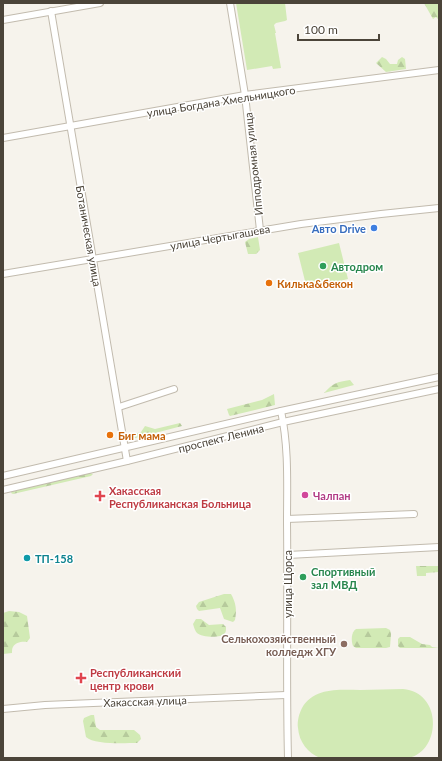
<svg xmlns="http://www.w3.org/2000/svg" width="442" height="761" font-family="Lato,sans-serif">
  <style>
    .green { fill: #d2eab5 }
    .forest { fill: url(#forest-firs) }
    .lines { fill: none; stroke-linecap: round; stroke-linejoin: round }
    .minor-casing { stroke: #c2bbae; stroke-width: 8 }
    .minor { stroke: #fff; stroke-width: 6 }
    .shop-dot { fill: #3f7fe0; stroke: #fff; stroke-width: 1.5 }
    .leisure-dot { fill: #2e9e5b; stroke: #fff; stroke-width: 1.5 }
    .food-dot { fill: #e8710a; stroke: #fff; stroke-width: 1.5 }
    .hotel-dot { fill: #d1479c; stroke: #fff; stroke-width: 1.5 }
    .health-dot { fill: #e0444e; stroke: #fff; stroke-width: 1.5 }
    .culture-dot { fill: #0f9aa8; stroke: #fff; stroke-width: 1.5 }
    .education-dot { fill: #8d6e63; stroke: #fff; stroke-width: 1.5 }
    .labels { text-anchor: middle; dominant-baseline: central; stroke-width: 3; stroke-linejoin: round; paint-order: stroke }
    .street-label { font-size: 11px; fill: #4b4439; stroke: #fff }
    .shop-label { font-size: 11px; font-weight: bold; fill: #366cbe; stroke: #fff; text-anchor: end }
    .leisure-label { font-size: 11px; font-weight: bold; fill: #27864d; stroke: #fff; text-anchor: start }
    .food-label { font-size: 11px; font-weight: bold; fill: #c56008; stroke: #fff; text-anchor: start }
    .health-label { font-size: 11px; font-weight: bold; fill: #be3a42; stroke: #fff; text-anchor: start }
    .hotel-label { font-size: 11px; font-weight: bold; fill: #b23c85; stroke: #fff; text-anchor: start }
    .culture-label { font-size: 11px; font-weight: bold; fill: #0d838f; stroke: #fff; text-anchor: start }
    .education-label { font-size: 11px; font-weight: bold; fill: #785e54; stroke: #fff; text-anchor: end }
  </style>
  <defs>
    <pattern id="forest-firs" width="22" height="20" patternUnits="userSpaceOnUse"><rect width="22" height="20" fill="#d2eab5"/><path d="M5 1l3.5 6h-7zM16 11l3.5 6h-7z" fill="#b6ca9c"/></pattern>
  </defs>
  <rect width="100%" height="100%" fill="#f6f3ec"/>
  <g class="green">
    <polygon points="236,3 285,3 287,20 285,21 276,23 274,25 276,33 275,33 281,68 273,69 272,66 247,70"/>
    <polygon points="339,243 348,279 307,289 298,253"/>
    <path d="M403,689C442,692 442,750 409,758H320C308,753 299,742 298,728C297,721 299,714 302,708C314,687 340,690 360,690C375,690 389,689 403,689Z"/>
  </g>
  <g class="forest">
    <polygon points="424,3 439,3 439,20 436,17 433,19"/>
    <polygon points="382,57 386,59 390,64 397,64 398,60 402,57 405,59 406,69 386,72 376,63"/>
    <polygon points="258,237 260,250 256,254 248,254 245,242 249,239"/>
    <path d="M350,380L354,385L324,393C333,383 337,382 350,380Z"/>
    <polygon points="274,394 275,405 230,416 229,415 227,409 262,400"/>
    <polygon points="180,423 182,426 128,440 127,436 141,432 145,426 155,429"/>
    <polygon points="90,473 93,474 91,476 13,494 11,493 12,491"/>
    <polygon points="416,566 439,566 439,572 426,573 426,576 417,576"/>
    <path d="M224,594H231C236,603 237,610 235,620L233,622L224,619L220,608L199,611L197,609L196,606L199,602Z"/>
    <path d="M9,611L19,612L27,616L30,638L27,642C23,641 15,642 13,647C12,648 12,651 12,653L3,654V613Z"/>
    <path d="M196,619H201L209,625L223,624L226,627C226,629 226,632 225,633C221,639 201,637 197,633C195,631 194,627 193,624Z"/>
    <path d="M386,628L390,630L391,634L390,647L386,648H356L353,646C351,641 351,632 356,629Z"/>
    <polygon points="400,637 410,637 422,644 430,645 432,647 439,648 400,648 398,646 398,639"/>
    <path d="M91,715H94L96,727L100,730H134L140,735L141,739L137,743C125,743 94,745 86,737L83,721L84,718Z"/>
  </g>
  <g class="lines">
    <g class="minor-casing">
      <g id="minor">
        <polyline points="230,3 245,95 260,230"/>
        <polyline points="51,11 127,461"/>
        <polyline points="3,20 100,3"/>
        <polyline points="3,138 245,95 439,70"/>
        <polyline points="3,274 301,224 381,214 439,208"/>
        <polyline points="119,407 174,389"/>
        <path d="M281,411C289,448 287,486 287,523C288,602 286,680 288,758"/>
        <polyline points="3,476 281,411 439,377"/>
        <polyline points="3,490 127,461 283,422 439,389"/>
        <polyline points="287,519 414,514"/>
        <polyline points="288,555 439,547"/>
        <polyline points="3,709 45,705 286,695"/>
      </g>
    </g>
    <use href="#minor" class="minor"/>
  </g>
  <circle class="shop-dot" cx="374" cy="228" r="4"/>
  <g class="leisure-dot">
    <circle cx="323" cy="266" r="4"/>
    <circle cx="303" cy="577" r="4"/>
  </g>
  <g class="food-dot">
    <circle cx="269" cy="283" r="4"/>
    <circle cx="110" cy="435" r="4"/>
  </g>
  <circle class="hotel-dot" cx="305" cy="495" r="4"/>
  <g class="health-dot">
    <path d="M98 490h4v4h4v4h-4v4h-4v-4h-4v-4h4z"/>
    <path d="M79 672h4v4h4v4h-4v4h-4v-4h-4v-4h4z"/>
  </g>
  <circle class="culture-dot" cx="27" cy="558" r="4"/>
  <circle class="education-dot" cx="344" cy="644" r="4"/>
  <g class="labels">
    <g class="street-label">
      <text transform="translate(221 101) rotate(-9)">улица Богдана Хмельницкого</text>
      <text transform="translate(253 164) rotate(-96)">Ипподромная улица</text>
      <text transform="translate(89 236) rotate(80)">Ботаническая улица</text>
      <text transform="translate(220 237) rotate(-10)">улица Чертыгашева</text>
      <text transform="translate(221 438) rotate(-14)">проспект Ленина</text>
      <text transform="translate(287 584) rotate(-90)">улица Щорса</text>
      <text transform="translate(145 701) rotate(-2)">Хакасская улица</text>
    </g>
    <g class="shop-label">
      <text x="366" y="228">Авто Drive</text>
    </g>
    <g class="leisure-label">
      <text x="331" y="266">Автодром</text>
      <text x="311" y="571">Спортивный<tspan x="311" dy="13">зал МВД</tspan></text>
    </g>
    <g class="food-label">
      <text x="277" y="283">Килька&amp;бекон</text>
      <text x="118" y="435">Биг мама</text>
    </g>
    <g class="health-label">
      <text x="109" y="490">Хакасская<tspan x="109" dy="13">Республиканская Больница</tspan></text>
      <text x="90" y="672">Республиканский<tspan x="90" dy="13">центр крови</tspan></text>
    </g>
    <g class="hotel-label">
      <text x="313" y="495">Чалпан</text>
    </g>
    <g class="culture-label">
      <text x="35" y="558">ТП-158</text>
    </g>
    <g class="education-label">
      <text x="336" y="638">Селькохозяйственный<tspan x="336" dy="13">колледж ХГУ</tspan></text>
    </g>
  </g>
  <rect width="442" height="761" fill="none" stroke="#4b4439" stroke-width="8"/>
  <path d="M298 34v6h81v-6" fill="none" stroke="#4b4439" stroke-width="2"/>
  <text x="304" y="34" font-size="12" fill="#4b4439" stroke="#ffffff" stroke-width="3" paint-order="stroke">100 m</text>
</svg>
